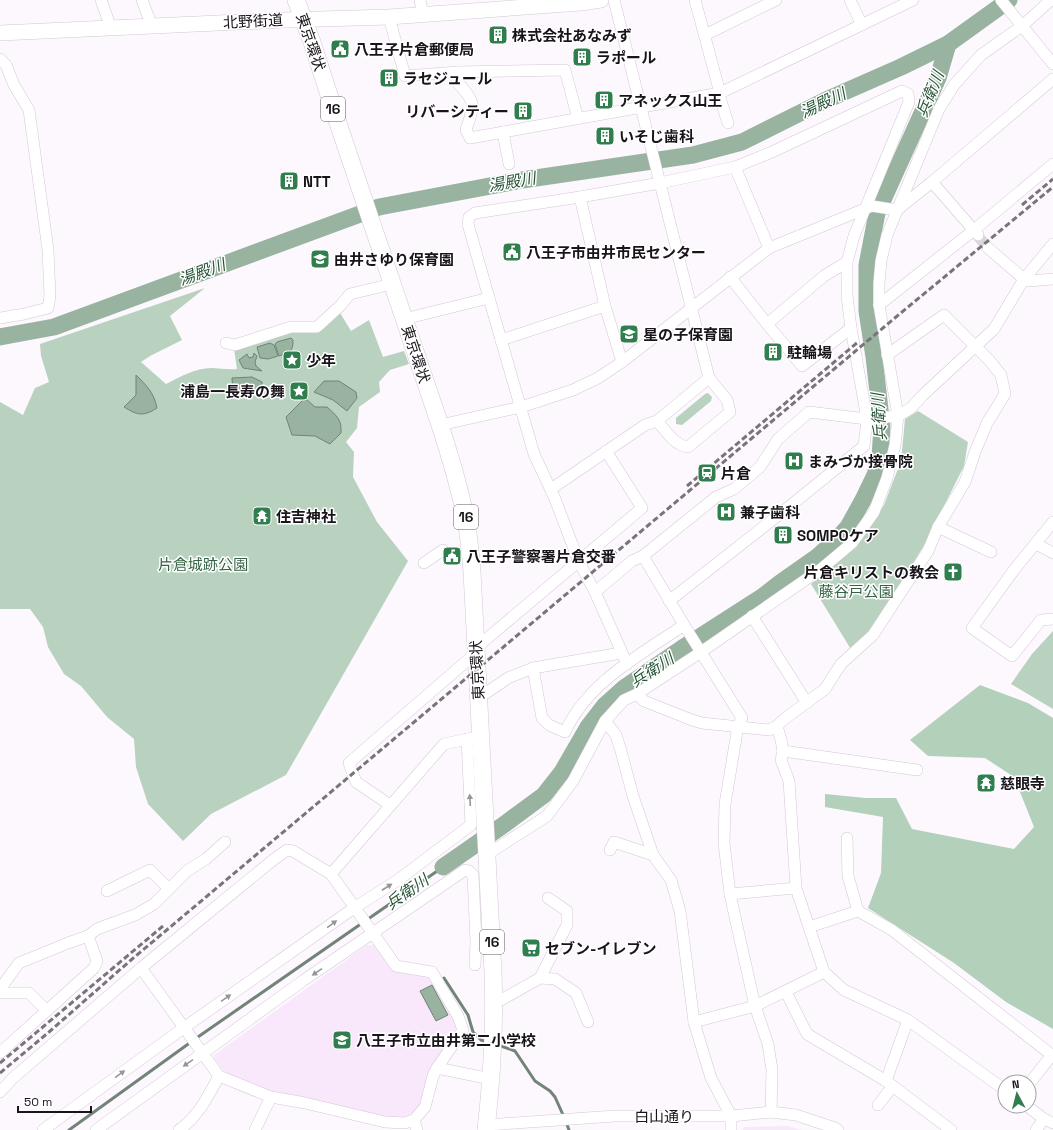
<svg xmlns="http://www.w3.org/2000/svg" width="1053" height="1130" font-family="'Space Grotesk','Noto Sans JP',sans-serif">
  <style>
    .built { fill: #f9e7fc }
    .green { fill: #b8d2bf }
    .forest { fill: #b3d0bb }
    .water { fill: #98b39f; stroke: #728377 }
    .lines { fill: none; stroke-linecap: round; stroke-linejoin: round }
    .stream { stroke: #728377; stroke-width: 3 }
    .river { stroke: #98b39f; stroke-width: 17 }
    .minor-tunnel { stroke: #dbd6dc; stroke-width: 11; stroke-dasharray: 11 5.5; stroke-linecap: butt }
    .minor-casing { stroke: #d3c7d5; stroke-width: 12 }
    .major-casing { stroke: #d3c7d5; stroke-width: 16 }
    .highway-casing { stroke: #d3c7d5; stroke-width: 18 }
    .minor { stroke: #fff; stroke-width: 11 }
    .major { stroke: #fff; stroke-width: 15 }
    .highway { stroke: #fff; stroke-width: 17 }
    .rail { stroke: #79747a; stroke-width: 3; stroke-dasharray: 6 3; stroke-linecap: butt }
    .oneway { fill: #979598 }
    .labels { text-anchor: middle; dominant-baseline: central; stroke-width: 3; stroke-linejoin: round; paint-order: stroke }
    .shield { fill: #fff; stroke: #5d5a5e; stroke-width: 1 }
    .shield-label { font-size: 14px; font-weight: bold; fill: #181419 }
    .street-label { font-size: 15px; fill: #181419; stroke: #fff }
    .poi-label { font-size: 15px; font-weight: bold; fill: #181419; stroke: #fff; text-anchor: start }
    .park-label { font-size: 15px; fill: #356344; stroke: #fff }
    .water-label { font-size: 16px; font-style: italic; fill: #275537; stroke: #fff }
  </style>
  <rect width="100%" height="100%" fill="#fdf8fe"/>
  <g class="built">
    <polygon points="367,945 374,945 391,969 428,975 434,980 458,1025 431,1069 420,1106 413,1113 404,1117 389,1119 273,1093 225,1072 215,1060 214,1055"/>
    <polygon points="788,1126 802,1130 743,1130 744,1127"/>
  </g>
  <g class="green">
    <path d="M205,288L170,316L182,340L150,356L141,362L166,384C180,377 195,368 211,368C220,368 228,370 237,369L234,349L292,330L315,331L339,311L351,331L369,320L383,357L404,351L409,364L390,370L379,382L380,392L359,407L357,428L346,442L354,452L353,477L377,522L408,561L286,775L211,814L183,841L148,804L136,767L134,739L107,717L81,686L64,674L48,647L43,627L30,609H0V402L23,415L35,388L49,382L41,356L40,344Z"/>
    <polygon points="708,393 712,397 711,401 682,425 676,424 676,418 705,394"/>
    <polygon points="918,411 968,442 964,466 926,542 868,637 852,651 811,584 825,573 863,538 884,505 901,461 905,419"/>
    <polygon points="1053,631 1053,709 1011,684 1032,654"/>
  </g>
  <polygon class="forest" points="980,685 1028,703 1053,718 1053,1029 1006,1002 954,963 868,908 881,873 883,817 825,807 825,794 866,798 896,798 912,829 1014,849 1034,827 1014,777 985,758 928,756 910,740"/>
  <g class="water">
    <path d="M291,338L293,340C293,352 290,352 279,356L275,344L277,342Z"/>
    <polygon points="270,343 274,345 278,356 268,359 260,358 257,347"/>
    <polygon points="254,353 257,356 255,362 256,366 262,371 243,368 239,360 247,354 249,358 253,357"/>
    <path d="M136,375C147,386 154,393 157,408C143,417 137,415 124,407L136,395Z"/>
    <polygon points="252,377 262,382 262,391 233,392 232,378"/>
    <polygon points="324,381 339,381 356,392 357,398 347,411 333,400 314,392"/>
    <path d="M305,398L315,407H327C337,416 342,420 341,433L330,444L315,436L292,435L286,417Z"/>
    <polygon points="432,985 448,1015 436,1021 420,991"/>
  </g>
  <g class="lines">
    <g class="stream">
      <polyline points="444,978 468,1015 473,1032 481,1040 487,1042"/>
      <polyline points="195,1039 443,867"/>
      <polyline points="498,1045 515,1051 535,1081 550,1091 555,1097 564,1117"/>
      <polyline points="566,1122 569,1130"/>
      <polyline points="69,1130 191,1042"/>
    </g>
    <g class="river">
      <polyline points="0,337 54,327 379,207 522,180 693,155 742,142 826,100 901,67 948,44 1009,0"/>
      <polyline points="443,867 502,826 544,795 562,772 588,727 605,705 624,688 681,649 762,597 780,583 817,557 838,538 848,527 863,500 875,475 880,457 882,427 874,357 867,311 867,265 877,213 938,78 948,44"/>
    </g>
    <polyline class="minor-tunnel" points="978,236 988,248"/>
    <g class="minor-casing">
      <g id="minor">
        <polyline points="101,0 111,28"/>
        <polyline points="142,0 152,26"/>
        <polyline points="420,0 423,15"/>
        <polyline points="614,0 709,378"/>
        <polyline points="695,0 720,93 720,98 728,123"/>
        <polyline points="850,0 862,25"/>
        <polyline points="1001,0 1053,64"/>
        <path d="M389,17L405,76L458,72L457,82C476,103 475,103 466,130L470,138L720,93L913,0"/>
        <polyline points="705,35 776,0"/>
        <polyline points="0,59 6,65 14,85 29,110 48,250 50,296 48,308 24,314 0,318"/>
        <polyline points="458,72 565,70 578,119"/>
        <polyline points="503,132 509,164"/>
        <polyline points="735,167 769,248"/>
        <polyline points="932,182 978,235"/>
        <polyline points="580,197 605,306 622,362"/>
        <polyline points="897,210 932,182 1053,79"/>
        <polyline points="988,248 1024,279 1029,281 1053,279"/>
        <polyline points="489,298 534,454 555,499 579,562 595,592 627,664"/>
        <polyline points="879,305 974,230 1053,164"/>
        <polyline points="404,319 489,298 468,224 469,217 475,213 580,197 660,183 735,167 772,152 902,91 908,94 909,102 854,236 847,262 847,296 851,328 802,366 767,324 730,277"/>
        <polyline points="767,324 824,276 847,262"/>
        <polyline points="501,340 605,306"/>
        <polyline points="226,343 235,345 291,327 317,327 341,305 350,294 392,284"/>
        <path d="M709,378L727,400L730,412L688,447C674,445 666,431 657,421Z"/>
        <polyline points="440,425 521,407 573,390 598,378 622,362 769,248 872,206 897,210"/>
        <polyline points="551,489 645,425 657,421"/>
        <polyline points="1053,522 1014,570 972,628 1012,656 1041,620 1053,619"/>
        <polyline points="938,527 991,552"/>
        <polyline points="1036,544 1053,553"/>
        <polyline points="643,556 716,497 734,489 760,467 778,439 809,412 867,419 898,416 911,408 923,395 994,329 1024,279 1053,244"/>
        <polyline points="424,563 443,550"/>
        <polyline points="595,592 632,561 643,556 684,625 742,718 738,726 725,804 724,843 730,894 737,926 755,1006 768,1044 772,1070 771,1112"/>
        <polyline points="669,601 780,514 864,446 867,419 851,328"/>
        <polyline points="752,616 807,703"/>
        <path d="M533,668L542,718L549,725L565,732C588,682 640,655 684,625"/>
        <polyline points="637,694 644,701 692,720 702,723 769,730 777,726 781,740 783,751 781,760 789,781 796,888 824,972 844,990 908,1020 1005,1090"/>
        <polyline points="479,696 486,693 508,678 533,668 621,653"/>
        <polyline points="605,721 616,735 621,751 633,796 653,855 671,880 680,911 694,1022 711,1078 731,1116 731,1130"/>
        <polyline points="777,726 783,720 825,689 841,664 873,635 928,551 938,527 965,482 975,452 987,423 1005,394 1001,375 990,361 944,315 887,355"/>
        <polyline points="783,751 917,770"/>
        <polyline points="390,805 356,782 349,763 469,659 484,641 642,508 606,451"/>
        <polyline points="847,838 848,876 858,911"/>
        <polyline points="610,850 614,842 653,855"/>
        <polyline points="486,855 547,816 573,781 605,721 624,700 637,694 701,652 821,569 852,543 874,512 887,478 895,445 898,416 879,305 879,283 881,261 887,235 939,109 954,85 981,55 1022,26 1051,0"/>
        <polyline points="331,874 444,744 472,738"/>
        <polyline points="107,891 150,870 169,889"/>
        <polyline points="730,894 796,888"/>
        <polyline points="809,927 858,911 892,930 1053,1056"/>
        <polyline points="141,968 219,1076 271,1097 305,1103 385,1122 405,1123 414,1120 425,1107 433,1076 437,1068 491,1079"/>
        <polyline points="540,978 555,979 576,993 588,1022"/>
        <polyline points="0,989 19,963 68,943 88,936 97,929 135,915 154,904 187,871 206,859 225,842"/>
        <polyline points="786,992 807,1034 886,1081"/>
        <polyline points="0,993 29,993 46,1010"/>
        <polyline points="494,1002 501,1000 540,978 567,925 567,911 548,898"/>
        <polyline points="908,1020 886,1081 951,1130"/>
        <polyline points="694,1022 755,1006 824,972"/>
        <polyline points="0,1053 94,968 97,961 88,936"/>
        <polyline points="1029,1084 1052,1055"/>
        <polyline points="0,1092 13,1078 141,968 273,860 287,850 293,851 331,874 396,966 432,972 458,1016 463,1030 437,1068"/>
        <polyline points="878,1105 893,1086"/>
        <polyline points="1027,1106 1044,1119 1053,1123"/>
        <polyline points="414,1120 417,1130"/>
        <polyline points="487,1125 615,1116 731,1116 771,1112 796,1115 835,1128 838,1130"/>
        <polyline points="43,1130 185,1027 354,908 398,880 471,825 467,739"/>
        <polyline points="96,1130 304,980 465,870 469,871 473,875 476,942 475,965"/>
        <path d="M179,1130C199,1116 208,1096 219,1076"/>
        <polyline points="255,1130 271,1097"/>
        <polyline points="1036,1130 1044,1119"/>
      </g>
    </g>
    <g class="major-casing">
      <polyline id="major" points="0,33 286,20 389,17 581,3 601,0"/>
    </g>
    <g class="highway-casing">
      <path id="highway" d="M296,0L312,42L339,126L440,425C449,453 458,481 464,511C469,531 470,551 472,572L493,972C495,1025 492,1077 486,1130"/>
    </g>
    <use href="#minor" class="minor"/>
    <use href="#major" class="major"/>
    <use href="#highway" class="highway"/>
    <g class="rail">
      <polyline points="1022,205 1053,179"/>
      <polyline points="687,486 858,342"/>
      <polyline points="0,1063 163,926"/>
      <polyline points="0,1073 49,1032 131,960 896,317 1053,187"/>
    </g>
  </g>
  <defs><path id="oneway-solid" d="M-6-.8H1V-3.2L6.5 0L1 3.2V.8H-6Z"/></defs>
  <g class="oneway">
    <use href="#oneway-solid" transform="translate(470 800) rotate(-93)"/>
    <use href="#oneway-solid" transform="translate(387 887) rotate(-33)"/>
    <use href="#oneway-solid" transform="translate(332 924) rotate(-36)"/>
    <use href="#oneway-solid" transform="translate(317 972) rotate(145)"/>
    <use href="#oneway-solid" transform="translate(226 998) rotate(-35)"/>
    <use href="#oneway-solid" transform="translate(188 1063) rotate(146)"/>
    <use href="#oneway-solid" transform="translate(120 1074) rotate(-36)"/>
  </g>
  <defs>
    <g id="building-square" transform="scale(1)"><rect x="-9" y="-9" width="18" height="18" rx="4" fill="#307e4e" stroke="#fff"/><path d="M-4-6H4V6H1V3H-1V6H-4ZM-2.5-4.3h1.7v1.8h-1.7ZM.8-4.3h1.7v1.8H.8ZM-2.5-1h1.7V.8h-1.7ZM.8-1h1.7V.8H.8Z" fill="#fff"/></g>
    <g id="civic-square" transform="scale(1)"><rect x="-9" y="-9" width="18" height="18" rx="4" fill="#307e4e" stroke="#fff"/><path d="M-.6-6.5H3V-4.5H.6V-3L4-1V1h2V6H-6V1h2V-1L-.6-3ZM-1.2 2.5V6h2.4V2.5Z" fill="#fff"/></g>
    <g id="school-square" transform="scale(1)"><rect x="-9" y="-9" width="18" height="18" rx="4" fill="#307e4e" stroke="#fff"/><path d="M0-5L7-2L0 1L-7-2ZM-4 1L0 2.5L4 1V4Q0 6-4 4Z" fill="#fff"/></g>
    <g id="sight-square" transform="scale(1)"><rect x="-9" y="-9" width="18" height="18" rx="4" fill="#307e4e" stroke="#fff"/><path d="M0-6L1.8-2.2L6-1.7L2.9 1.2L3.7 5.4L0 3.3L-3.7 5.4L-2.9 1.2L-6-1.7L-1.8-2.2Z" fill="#fff"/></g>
    <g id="hospital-square" transform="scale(1)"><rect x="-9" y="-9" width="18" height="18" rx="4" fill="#307e4e" stroke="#fff"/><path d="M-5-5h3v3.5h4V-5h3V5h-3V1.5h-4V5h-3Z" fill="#fff"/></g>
    <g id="station-square" transform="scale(1)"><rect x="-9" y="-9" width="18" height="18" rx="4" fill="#307e4e" stroke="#fff"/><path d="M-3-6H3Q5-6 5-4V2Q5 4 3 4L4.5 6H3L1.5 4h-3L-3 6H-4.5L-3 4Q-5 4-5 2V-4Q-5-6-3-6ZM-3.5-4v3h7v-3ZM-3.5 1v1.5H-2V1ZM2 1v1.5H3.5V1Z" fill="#fff"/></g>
    <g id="temple-square" transform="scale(1)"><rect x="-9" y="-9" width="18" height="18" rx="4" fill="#307e4e" stroke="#fff"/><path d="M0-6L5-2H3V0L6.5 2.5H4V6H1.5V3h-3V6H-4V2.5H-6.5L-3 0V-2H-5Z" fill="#fff"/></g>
    <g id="church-square" transform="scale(1)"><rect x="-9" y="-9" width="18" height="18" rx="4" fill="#307e4e" stroke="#fff"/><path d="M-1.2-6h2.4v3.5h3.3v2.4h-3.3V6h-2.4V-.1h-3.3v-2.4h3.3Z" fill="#fff"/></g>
    <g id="supermarket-square" transform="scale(1)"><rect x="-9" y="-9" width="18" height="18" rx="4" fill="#307e4e" stroke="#fff"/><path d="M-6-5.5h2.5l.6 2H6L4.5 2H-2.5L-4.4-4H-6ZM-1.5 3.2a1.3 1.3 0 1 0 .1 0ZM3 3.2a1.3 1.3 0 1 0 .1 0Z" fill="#fff"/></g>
  </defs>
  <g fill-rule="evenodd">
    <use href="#building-square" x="498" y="35"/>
    <use href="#civic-square" x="340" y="49"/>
    <use href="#building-square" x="582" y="57"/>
    <use href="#building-square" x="389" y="78"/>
    <use href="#building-square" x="604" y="100"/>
    <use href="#building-square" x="523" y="111"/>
    <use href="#building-square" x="605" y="136"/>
    <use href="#building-square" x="289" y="181"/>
    <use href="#civic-square" x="512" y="252"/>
    <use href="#school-square" x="320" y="259"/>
    <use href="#school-square" x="629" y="334"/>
    <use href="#building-square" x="773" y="352"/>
    <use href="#sight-square" x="292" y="360"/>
    <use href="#sight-square" x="299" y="391"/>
    <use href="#hospital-square" x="794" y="461"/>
    <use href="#station-square" x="707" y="473"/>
    <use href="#hospital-square" x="726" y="512"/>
    <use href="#temple-square" x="262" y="516"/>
    <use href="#building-square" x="783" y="535"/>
    <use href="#civic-square" x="452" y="556"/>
    <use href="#church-square" x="953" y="572"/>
    <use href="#temple-square" x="986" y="783"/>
    <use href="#supermarket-square" x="531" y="948"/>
    <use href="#school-square" x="342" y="1040"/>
  </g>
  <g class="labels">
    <g class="shield">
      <rect x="321" y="97" width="24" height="24" rx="3"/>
      <rect x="454" y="505" width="24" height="24" rx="3"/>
      <rect x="480" y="930" width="24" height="24" rx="3"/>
    </g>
    <g class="shield-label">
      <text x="333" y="109">16</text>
      <text x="466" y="517">16</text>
      <text x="492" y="942">16</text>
    </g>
    <g class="street-label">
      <text transform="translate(253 21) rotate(-3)">北野街道</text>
      <text transform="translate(311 42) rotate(71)">東京環状</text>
      <text transform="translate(416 354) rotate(72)">東京環状</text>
      <text transform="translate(477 670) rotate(-93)">東京環状</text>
      <text x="664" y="1116">白山通り</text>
    </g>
    <g class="poi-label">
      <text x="512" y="35">株式会社あなみず</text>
      <text x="354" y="49">八王子片倉郵便局</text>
      <text x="596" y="57">ラポール</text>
      <text x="403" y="78">ラセジュール</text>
      <text x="618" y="100">アネックス山王</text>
      <text x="509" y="111" text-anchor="end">リバーシティー</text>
      <text x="619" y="136">いそじ歯科</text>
      <text x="303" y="181">NTT</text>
      <text x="526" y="252">八王子市由井市民センター</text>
      <text x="334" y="259">由井さゆり保育園</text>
      <text x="643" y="334">星の子保育園</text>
      <text x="787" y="352">駐輪場</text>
      <text x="306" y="360">少年</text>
      <text x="285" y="391" text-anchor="end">浦島一長寿の舞</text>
      <text x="808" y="461">まみづか接骨院</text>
      <text x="721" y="473">片倉</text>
      <text x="740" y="512">兼子歯科</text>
      <text x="276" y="516">住吉神社</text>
      <text x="797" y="535">SOMPOケア</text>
      <text x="466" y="556">八王子警察署片倉交番</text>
      <text x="939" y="572" text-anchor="end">片倉キリストの教会</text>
      <text x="1000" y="783">慈眼寺</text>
      <text x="545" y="948">セブン-イレブン</text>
      <text x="356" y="1040">八王子市立由井第二小学校</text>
    </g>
    <g class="park-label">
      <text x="203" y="564">片倉城跡公園</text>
      <text x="856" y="591">藤谷戸公園</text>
    </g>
    <g class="water-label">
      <text transform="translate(930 94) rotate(-68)">兵衛川</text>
      <text transform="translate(823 103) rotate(-25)">湯殿川</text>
      <text transform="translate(512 182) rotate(-10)">湯殿川</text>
      <text transform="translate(202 272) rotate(-20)">湯殿川</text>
      <text transform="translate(879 417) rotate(-94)">兵衛川</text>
      <text transform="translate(652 670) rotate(-33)">兵衛川</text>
      <text transform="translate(407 892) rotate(-35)">兵衛川</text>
    </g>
  </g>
  <g transform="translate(1017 1094) rotate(353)"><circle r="19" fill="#ffffff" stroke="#a3a1a3"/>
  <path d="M0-3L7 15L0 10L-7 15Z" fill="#307e4e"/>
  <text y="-6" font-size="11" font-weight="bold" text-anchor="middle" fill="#181419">N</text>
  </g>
  <path d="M18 1106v6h73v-6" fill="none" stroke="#181419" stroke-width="2"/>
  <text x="24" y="1106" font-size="12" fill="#181419" stroke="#ffffff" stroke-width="3" paint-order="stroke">50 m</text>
</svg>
